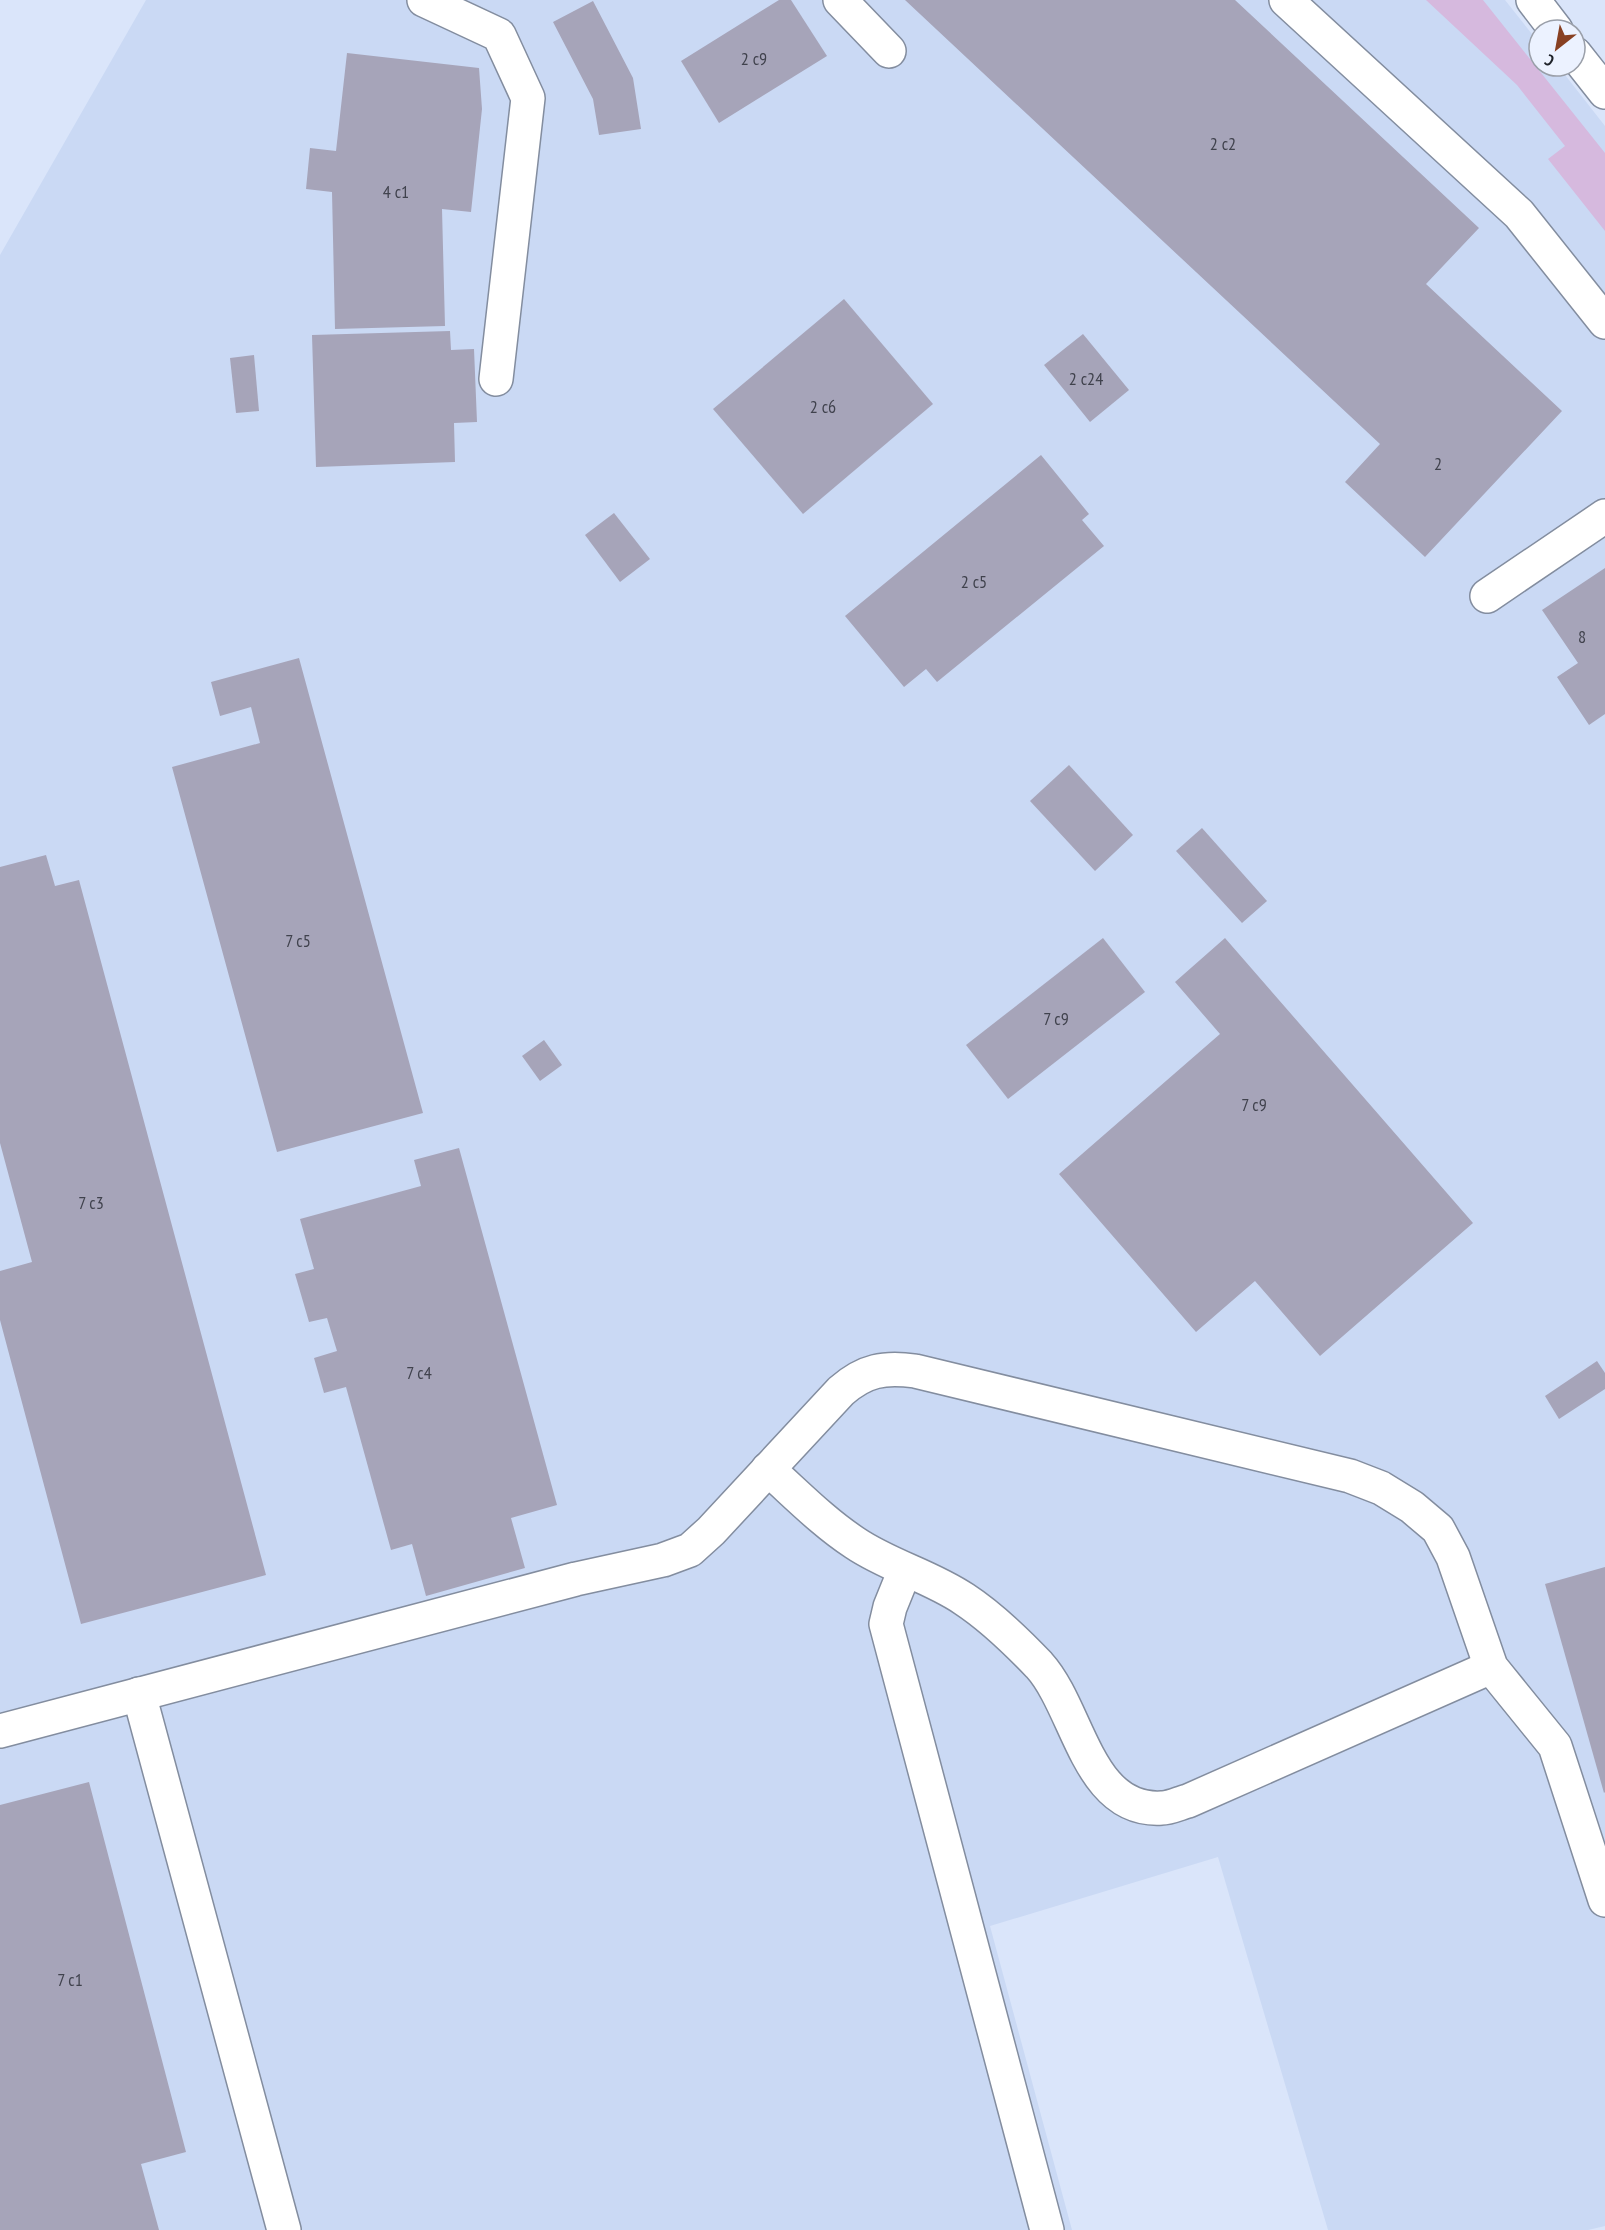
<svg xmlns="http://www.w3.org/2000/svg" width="1605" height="2230" font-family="'PT Sans Narrow',sans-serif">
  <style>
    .built { fill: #cad9f4 }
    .green { fill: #d6b9de }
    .building { fill: #a6a4b9 }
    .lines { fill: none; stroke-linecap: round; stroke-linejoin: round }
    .minor-casing { stroke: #838d9f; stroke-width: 36 }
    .minor { stroke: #fff; stroke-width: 33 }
    .labels { text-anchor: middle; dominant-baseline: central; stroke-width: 5; stroke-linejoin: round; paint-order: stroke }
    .number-label { font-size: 18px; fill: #40424d }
  </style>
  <rect width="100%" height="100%" fill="#dae5fa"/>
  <polygon class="built" points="146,0 1505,0 1539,43 1539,66 1558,66 1605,126 1605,2226 1588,2230 1328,2230 1218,1857 990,1926 1072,2230 0,2230 0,255"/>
  <polygon class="green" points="1426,0 1483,0 1605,153 1605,231 1548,159 1565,146 1517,85"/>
  <g class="building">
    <polygon points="779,0 791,0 827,56 719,123 681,61"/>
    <polygon points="905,0 1235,0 1479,228 1426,284 1562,411 1425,557 1345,482 1380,444"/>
    <polygon points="593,1 633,78 641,129 599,135 593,99 553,22"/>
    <polygon points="347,53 479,68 482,109 471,212 442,209 445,326 335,329 332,192 306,189 310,148 336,151"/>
    <polygon points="844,299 933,404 803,514 713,409"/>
    <polygon points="450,331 451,350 474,349 477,422 454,423 455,462 316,467 312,335"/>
    <polygon points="1083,334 1129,390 1090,422 1044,365"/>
    <polygon points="254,355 259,411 236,413 230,358"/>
    <polygon points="1041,455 1089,514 1082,520 1104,546 937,682 926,669 904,687 845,616"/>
    <polygon points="614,513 650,559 620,582 585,535"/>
    <polygon points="1605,568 1605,714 1589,725 1557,677 1578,663 1542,610"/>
    <polygon points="299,658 423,1113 277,1152 172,767 260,743 251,707 220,716 211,682"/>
    <polygon points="1069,765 1133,835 1095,871 1030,801"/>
    <polygon points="1202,828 1267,901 1242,923 1176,851"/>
    <polygon points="46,855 55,886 79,880 266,1575 81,1624 0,1320 0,1271 32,1262 0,1143 0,867"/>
    <polygon points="1103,938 1145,992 1008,1099 966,1045"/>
    <polygon points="1225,938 1473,1223 1320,1356 1255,1281 1196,1332 1059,1174 1220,1034 1175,982"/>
    <polygon points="544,1040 562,1065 540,1081 522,1056"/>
    <polygon points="459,1148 557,1505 511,1518 525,1568 426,1596 412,1544 391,1550 346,1387 324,1393 314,1358 337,1351 327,1318 309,1322 295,1274 314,1269 300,1219 421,1186 414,1160"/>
    <polygon points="1597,1361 1605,1373 1605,1389 1559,1419 1545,1396"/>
    <polygon points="1605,1567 1605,1792 1604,1793 1545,1584"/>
    <polygon points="89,1782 186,2152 141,2164 159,2230 0,2230 0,1805"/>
  </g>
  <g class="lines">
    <g class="minor-casing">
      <g id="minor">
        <polyline points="424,0 499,35 528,98 496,379"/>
        <polyline points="840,0 889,51"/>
        <polyline points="1286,0 1519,214 1605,322"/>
        <polyline points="1533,0 1556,30"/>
        <polyline points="1575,54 1605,92"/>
        <polyline points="1487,596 1605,516"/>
        <path d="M768,1469C796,1494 823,1522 855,1543C889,1566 930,1576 964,1599C990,1616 1018,1643 1039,1665C1079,1709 1087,1813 1162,1808C1170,1808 1180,1803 1188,1801L1491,1667"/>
        <polyline points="905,1570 890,1607 886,1624 1047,2230"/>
        <polyline points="139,1694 284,2230"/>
        <path d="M0,1731L576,1579L663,1560L690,1550L711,1531L841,1391C865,1370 884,1367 915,1371L1350,1476L1381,1488L1412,1507L1438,1529L1453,1557L1491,1667L1555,1746L1605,1900"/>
      </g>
    </g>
    <use href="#minor" class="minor"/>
  </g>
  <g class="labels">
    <g class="number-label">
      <text x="754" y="58">2 с9</text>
      <text x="1223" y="143">2 с2</text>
      <text x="396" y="191">4 с1</text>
      <text x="1086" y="378">2 с24</text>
      <text x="823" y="406">2 с6</text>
      <text x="1438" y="463">2</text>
      <text x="974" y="581">2 с5</text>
      <text x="1582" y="636">8</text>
      <text x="298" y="940">7 с5</text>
      <text x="1056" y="1018">7 с9</text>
      <text x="1254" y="1104">7 с9</text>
      <text x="91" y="1202">7 с3</text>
      <text x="419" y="1372">7 с4</text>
      <text x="70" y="1979">7 с1</text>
    </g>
  </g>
  <g transform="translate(1557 48) rotate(211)"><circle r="28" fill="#ecf2ff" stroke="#9a9fa9" stroke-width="1.5"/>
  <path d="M0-4.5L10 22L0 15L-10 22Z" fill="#884022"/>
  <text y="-9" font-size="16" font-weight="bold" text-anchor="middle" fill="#1e2229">С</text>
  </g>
</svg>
